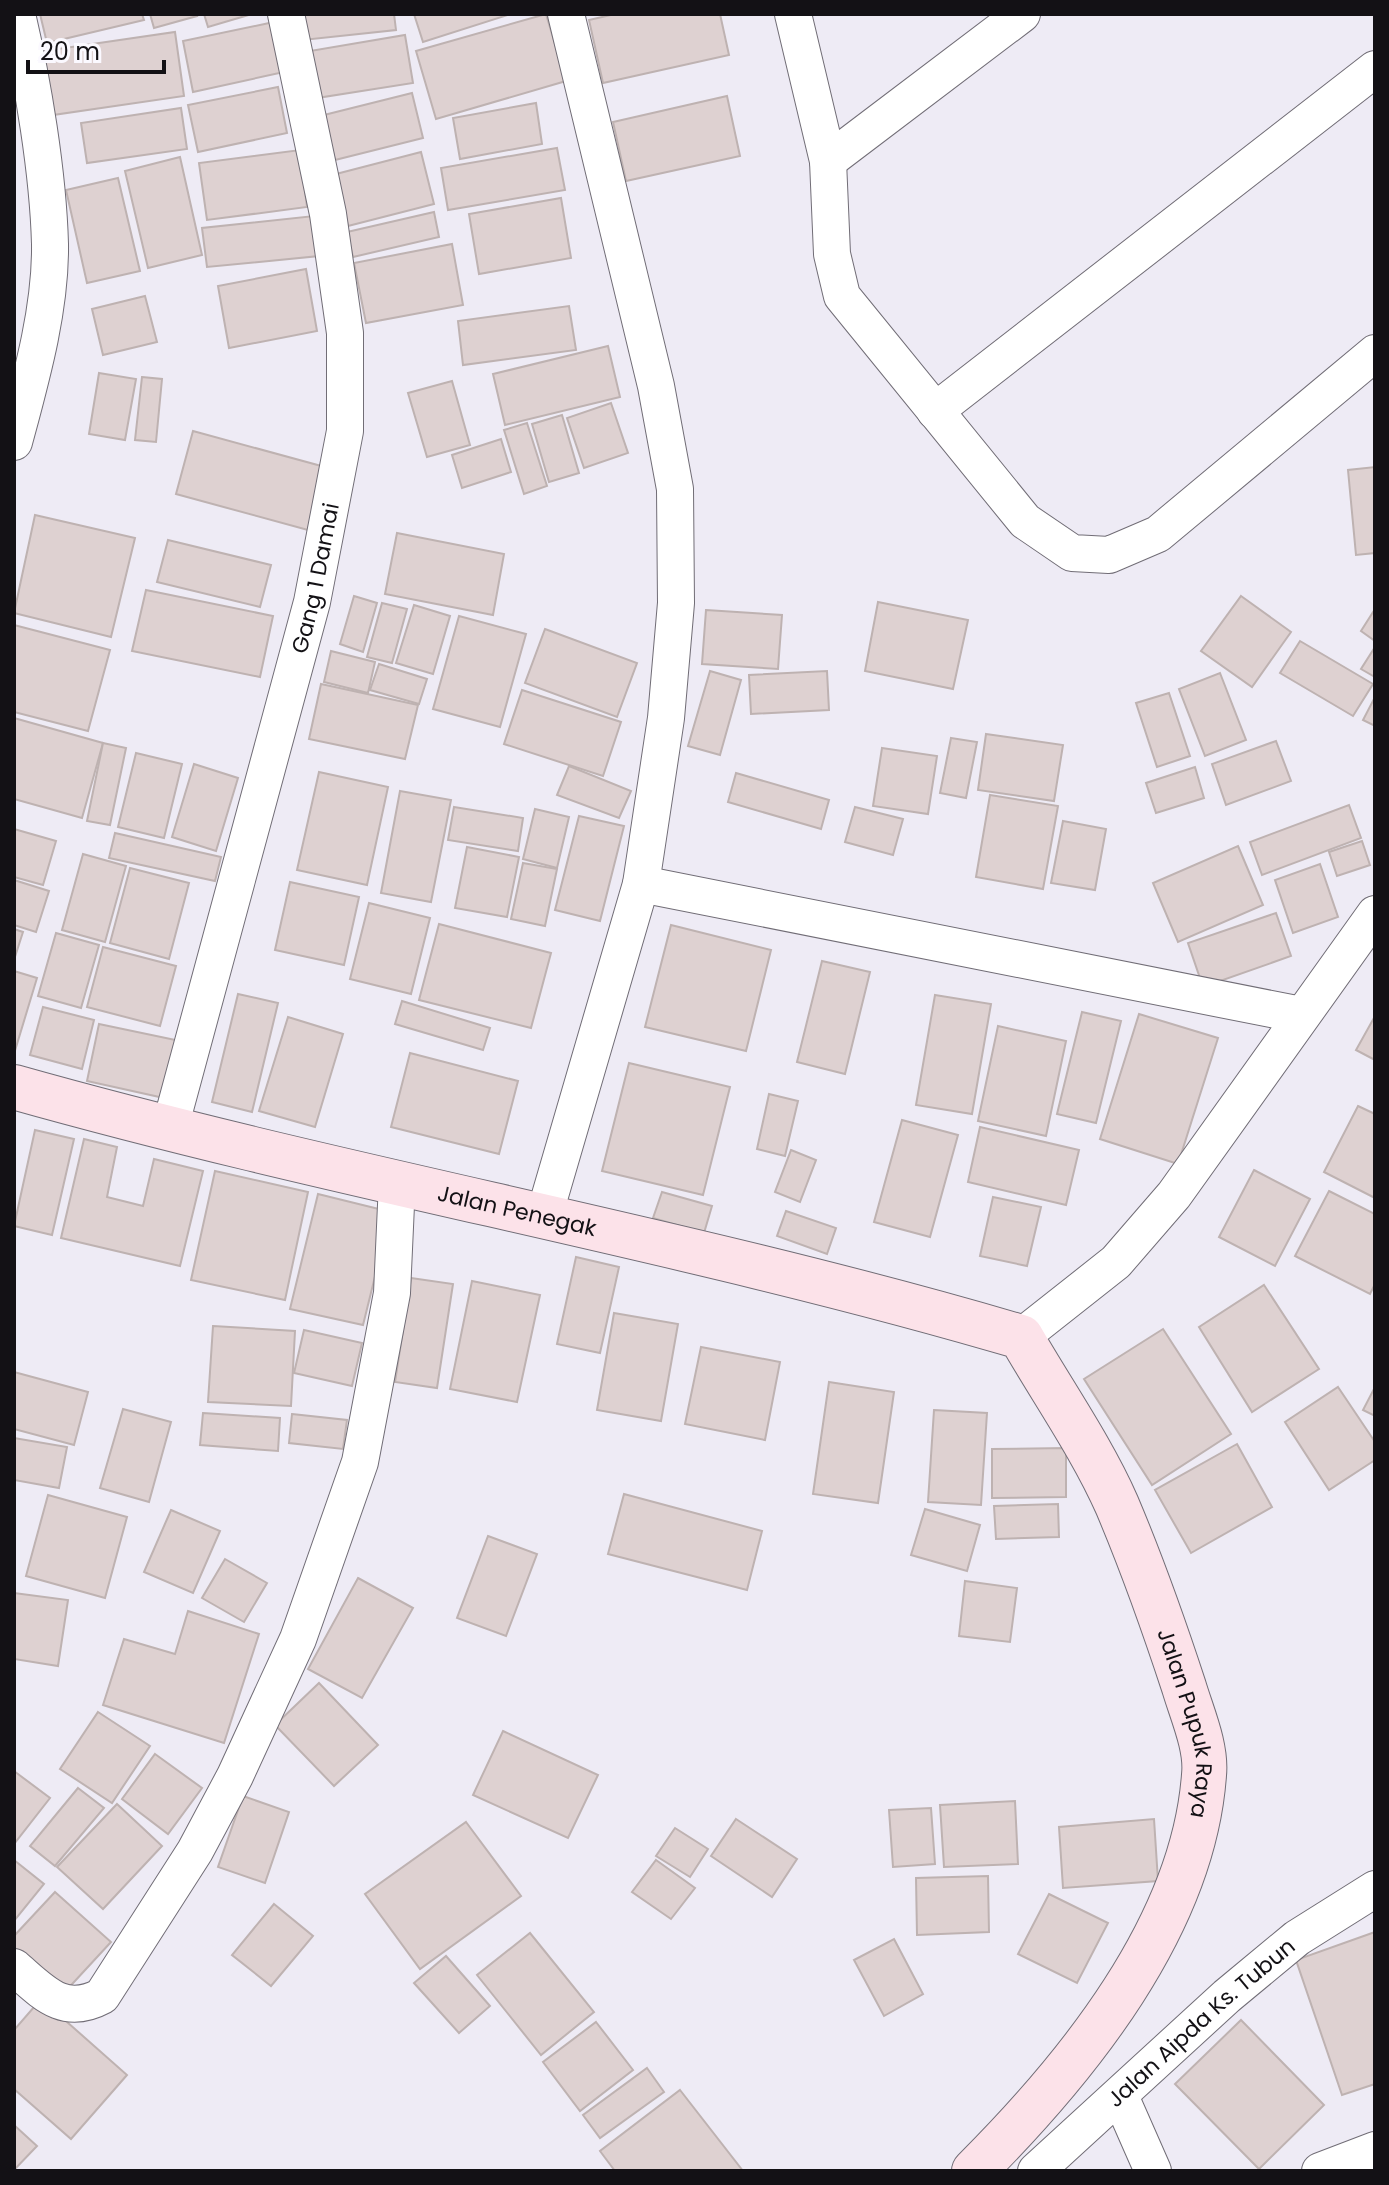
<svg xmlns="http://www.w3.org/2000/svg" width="1389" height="2185" font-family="Poppins,sans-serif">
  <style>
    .building { fill: #ded1d1; stroke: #beb2b1; stroke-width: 2 }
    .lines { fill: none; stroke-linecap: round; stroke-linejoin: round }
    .street-casing { stroke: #716d76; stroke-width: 38 }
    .secondary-casing { stroke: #716d76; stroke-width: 46 }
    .street { stroke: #fff; stroke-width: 36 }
    .secondary { stroke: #fce2e9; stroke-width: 44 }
    .labels { text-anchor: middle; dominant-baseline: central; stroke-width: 8; stroke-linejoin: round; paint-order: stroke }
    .street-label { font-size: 22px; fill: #131115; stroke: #fbf9ff }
  </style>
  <rect width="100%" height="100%" fill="#eeebf5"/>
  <g class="building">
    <polygon points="40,14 142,14 144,20 47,43"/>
    <polygon points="150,14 196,14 197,16 154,28"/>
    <polygon points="204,14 252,14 208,27"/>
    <polygon points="301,14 394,14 396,30 303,40"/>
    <polygon points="414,14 511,14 423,42"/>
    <polygon points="546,14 566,81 436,119 416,51"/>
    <polygon points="615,14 720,14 729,55 603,83 589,20"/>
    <polygon points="274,22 284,72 193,92 183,41"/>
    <polygon points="175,32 184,96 46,116 37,52"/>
    <polygon points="405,35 413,83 317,98 310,51"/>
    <polygon points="278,87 287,133 198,152 188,105"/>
    <polygon points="412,93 423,138 335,160 324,115"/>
    <polygon points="727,96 740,156 626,181 613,122"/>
    <polygon points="536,103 542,144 460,159 453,118"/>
    <polygon points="181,108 187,149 87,163 81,123"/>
    <polygon points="557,148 565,190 448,210 441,168"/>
    <polygon points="300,150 307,207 207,220 199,163"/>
    <polygon points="421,152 434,204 348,226 336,174"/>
    <polygon points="180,157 202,255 148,268 125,171"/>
    <polygon points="118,178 140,271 87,283 66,190"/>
    <polygon points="561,198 571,258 479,274 469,214"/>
    <polygon points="434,212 439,237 353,257 347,232"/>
    <polygon points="314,216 319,256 207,267 202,228"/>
    <polygon points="452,244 463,305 366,323 354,263"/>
    <polygon points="306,269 317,331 229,348 218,286"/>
    <polygon points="145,296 157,342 103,355 92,309"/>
    <polygon points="569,306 576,350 463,365 458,321"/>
    <polygon points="608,346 620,397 505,425 493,374"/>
    <polygon points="99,373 136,379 125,440 89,434"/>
    <polygon points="142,377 162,379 156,442 135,440"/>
    <polygon points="452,381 470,445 427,457 408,393"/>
    <polygon points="611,403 628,453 584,468 567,418"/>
    <polygon points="562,415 579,473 549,482 532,424"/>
    <polygon points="527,423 547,486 524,494 504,430"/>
    <polygon points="193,431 325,467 308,530 176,494"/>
    <polygon points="501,439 511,472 462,488 452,455"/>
    <polygon points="1375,467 1375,553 1356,555 1348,470"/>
    <polygon points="35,515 135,538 111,637 14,613"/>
    <polygon points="397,533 504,554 493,615 385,594"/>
    <polygon points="168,540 271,565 260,607 157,582"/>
    <polygon points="146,590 273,616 260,677 132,651"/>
    <polygon points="354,596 377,603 363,652 340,644"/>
    <polygon points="1241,596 1291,632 1252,687 1201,651"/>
    <polygon points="878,602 968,620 953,689 865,671"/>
    <polygon points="382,603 407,609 392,663 367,657"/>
    <polygon points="414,605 450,616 433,674 396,663"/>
    <polygon points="1375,609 1375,641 1361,631"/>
    <polygon points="706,610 782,615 778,669 702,664"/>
    <polygon points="459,616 526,634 500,727 433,709"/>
    <polygon points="14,625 110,650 88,731 14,712"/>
    <polygon points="545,629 637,663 617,717 525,683"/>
    <polygon points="1300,641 1373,684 1353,716 1280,673"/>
    <polygon points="1375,647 1375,677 1361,669"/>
    <polygon points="331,651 375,662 368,693 324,682"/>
    <polygon points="379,664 427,679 419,704 370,690"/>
    <polygon points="710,671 741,680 720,755 688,746"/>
    <polygon points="827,671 829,710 751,714 749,675"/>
    <polygon points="1220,673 1246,740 1205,756 1179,689"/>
    <polygon points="321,684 418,705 405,759 309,739"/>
    <polygon points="522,690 621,722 603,776 504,744"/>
    <polygon points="1169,693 1190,756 1157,767 1136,703"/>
    <polygon points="1375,697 1375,726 1363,720"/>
    <polygon points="14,718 103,743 82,818 14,799"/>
    <polygon points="986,734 1063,745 1054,801 978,790"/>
    <polygon points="951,738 977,742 966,798 940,793"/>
    <polygon points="1276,741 1291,781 1226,805 1212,764"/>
    <polygon points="103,743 126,748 110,825 87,821"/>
    <polygon points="882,748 937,756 928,814 873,806"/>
    <polygon points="136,753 182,764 164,838 118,827"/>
    <polygon points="194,764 238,778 216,851 172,837"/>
    <polygon points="569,766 631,791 619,818 557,795"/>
    <polygon points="1195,767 1204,798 1156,813 1146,783"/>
    <polygon points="319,772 388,787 367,885 297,870"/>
    <polygon points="736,773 829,800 821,829 728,802"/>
    <polygon points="400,791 451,800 431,902 381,893"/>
    <polygon points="990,795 1058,806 1043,889 976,877"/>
    <polygon points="1349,805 1361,838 1262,875 1250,842"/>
    <polygon points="454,807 523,818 518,851 448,840"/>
    <polygon points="855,807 903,819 893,855 845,842"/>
    <polygon points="535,809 569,817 557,868 523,859"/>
    <polygon points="579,816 624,826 600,921 555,910"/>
    <polygon points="1063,821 1106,829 1095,890 1051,883"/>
    <polygon points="14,829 56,841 43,885 14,877"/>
    <polygon points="115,833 221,857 215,881 109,858"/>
    <polygon points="1362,841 1370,865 1337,876 1329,852"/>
    <polygon points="1238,846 1263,905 1178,942 1153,883"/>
    <polygon points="467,847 519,857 507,917 455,908"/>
    <polygon points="83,854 126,866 105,942 62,930"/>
    <polygon points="523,863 557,869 545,926 511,919"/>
    <polygon points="1320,864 1338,917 1293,933 1275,880"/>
    <polygon points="130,868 189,883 169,959 110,943"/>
    <polygon points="14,880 49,891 36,932 14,925"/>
    <polygon points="290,882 359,897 344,965 275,950"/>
    <polygon points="369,903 430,918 411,994 350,979"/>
    <polygon points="1276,913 1291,956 1203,987 1188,943"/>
    <polygon points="439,924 551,953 531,1028 419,1000"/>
    <polygon points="671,925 771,950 746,1051 645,1027"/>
    <polygon points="14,929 23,932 14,960"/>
    <polygon points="56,933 99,945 81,1008 38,996"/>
    <polygon points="103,947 176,966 160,1026 87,1007"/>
    <polygon points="822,961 870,972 845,1074 797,1062"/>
    <polygon points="14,971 37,978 14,1054"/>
    <polygon points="238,994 278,1003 252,1112 212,1102"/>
    <polygon points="935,995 991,1004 972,1114 916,1105"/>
    <polygon points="402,1001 490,1028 483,1050 395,1024"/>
    <polygon points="43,1007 94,1020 82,1069 30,1055"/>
    <polygon points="1082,1012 1121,1021 1096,1123 1057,1114"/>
    <polygon points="1139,1014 1218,1038 1178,1164 1100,1139"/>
    <polygon points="1375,1016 1375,1060 1356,1050"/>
    <polygon points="288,1017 343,1034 315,1127 259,1111"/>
    <polygon points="99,1024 185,1042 173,1100 87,1081"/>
    <polygon points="998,1026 1066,1041 1046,1136 978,1121"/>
    <polygon points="410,1053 518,1081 499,1154 391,1127"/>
    <polygon points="629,1063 730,1087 703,1195 602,1171"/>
    <polygon points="769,1094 798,1101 785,1156 757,1149"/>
    <polygon points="1358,1106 1375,1114 1375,1198 1324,1172"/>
    <polygon points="902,1120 958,1135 930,1237 874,1222"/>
    <polygon points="980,1127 1079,1150 1066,1205 968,1182"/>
    <polygon points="35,1130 74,1139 52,1235 14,1226"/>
    <polygon points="84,1139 117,1147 107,1197 143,1206 154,1159 203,1171 180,1266 61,1238"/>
    <polygon points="791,1150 816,1160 800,1202 775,1192"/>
    <polygon points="1254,1170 1310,1199 1275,1266 1219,1237"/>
    <polygon points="215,1171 308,1192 285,1300 191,1280"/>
    <polygon points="1329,1191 1375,1214 1375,1284 1370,1294 1295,1256"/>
    <polygon points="662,1192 712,1206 704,1233 653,1218"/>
    <polygon points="318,1194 391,1212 363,1325 290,1309"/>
    <polygon points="993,1197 1041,1207 1027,1266 980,1256"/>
    <polygon points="786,1211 836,1228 827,1254 777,1236"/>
    <polygon points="576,1257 619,1267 600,1353 557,1344"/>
    <polygon points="411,1278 453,1284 437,1388 395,1382"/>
    <polygon points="472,1281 540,1295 517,1402 450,1389"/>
    <polygon points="1264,1285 1319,1369 1252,1412 1199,1327"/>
    <polygon points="614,1313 678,1324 661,1421 597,1410"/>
    <polygon points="213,1326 295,1331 291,1406 208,1402"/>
    <polygon points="1163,1329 1231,1434 1152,1485 1084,1379"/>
    <polygon points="304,1330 362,1343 352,1386 294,1373"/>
    <polygon points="701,1347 780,1362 765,1440 685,1424"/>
    <polygon points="14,1372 88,1392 74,1445 14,1429"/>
    <polygon points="829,1382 894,1392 878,1503 813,1494"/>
    <polygon points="1338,1387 1375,1442 1375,1460 1329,1490 1285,1422"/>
    <polygon points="1375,1387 1375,1416 1363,1410"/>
    <polygon points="123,1409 171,1422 149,1502 100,1488"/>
    <polygon points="934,1410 987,1413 981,1505 928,1502"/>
    <polygon points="203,1413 280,1418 278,1451 200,1445"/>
    <polygon points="292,1414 347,1420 343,1449 289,1443"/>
    <polygon points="14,1438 67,1447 59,1488 14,1480"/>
    <polygon points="1237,1444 1272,1507 1191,1553 1155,1490"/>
    <polygon points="1066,1448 1066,1497 992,1498 992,1449"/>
    <polygon points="624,1494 762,1531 747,1590 608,1554"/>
    <polygon points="48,1495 127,1517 105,1598 26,1576"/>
    <polygon points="1058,1504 1059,1537 996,1539 994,1506"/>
    <polygon points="925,1509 980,1525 967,1571 911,1555"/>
    <polygon points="171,1510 220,1531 193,1593 144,1572"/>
    <polygon points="488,1536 537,1554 506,1636 457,1618"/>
    <polygon points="225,1559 267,1583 244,1622 202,1598"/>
    <polygon points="358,1578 413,1608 362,1698 308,1669"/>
    <polygon points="965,1581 1017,1588 1010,1642 959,1636"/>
    <polygon points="14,1593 68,1600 58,1666 14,1659"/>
    <polygon points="188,1611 259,1634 224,1743 103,1705 124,1639 175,1654"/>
    <polygon points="319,1683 378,1745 334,1786 275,1725"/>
    <polygon points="98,1712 150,1746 112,1803 60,1769"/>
    <polygon points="503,1731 598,1775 568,1838 473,1795"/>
    <polygon points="155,1754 202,1788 168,1834 122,1799"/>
    <polygon points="14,1771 50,1798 14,1844"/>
    <polygon points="78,1788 104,1808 55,1866 30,1846"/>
    <polygon points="243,1796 289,1812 265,1883 218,1867"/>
    <polygon points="1015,1801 1018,1864 944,1867 940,1805"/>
    <polygon points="117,1804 162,1846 103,1909 57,1867"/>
    <polygon points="931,1808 935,1864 893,1867 889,1810"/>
    <polygon points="736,1819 797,1859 772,1897 711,1856"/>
    <polygon points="1154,1819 1158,1881 1063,1888 1059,1827"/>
    <polygon points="466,1822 521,1896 420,1969 365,1894"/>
    <polygon points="675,1828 708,1849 690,1877 656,1856"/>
    <polygon points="14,1860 44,1884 14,1921"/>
    <polygon points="656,1860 695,1888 671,1919 632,1892"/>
    <polygon points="988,1876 989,1932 917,1935 916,1878"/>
    <polygon points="55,1892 111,1942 62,1995 14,1951 14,1936"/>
    <polygon points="1049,1894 1108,1923 1077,1983 1018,1954"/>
    <polygon points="274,1904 313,1936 271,1986 232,1955"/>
    <polygon points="1375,1932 1375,2084 1342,2095 1296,1960"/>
    <polygon points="530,1933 594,2012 541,2055 477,1975"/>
    <polygon points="894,1939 923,1994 884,2016 854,1960"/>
    <polygon points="446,1956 490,2006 459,2033 414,1983"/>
    <polygon points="41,1999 127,2075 71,2139 14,2089 14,2030"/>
    <polygon points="1241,2020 1324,2105 1259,2169 1175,2084"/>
    <polygon points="596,2022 633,2070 580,2111 543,2062"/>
    <polygon points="647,2068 664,2092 600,2138 583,2115"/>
    <polygon points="680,2090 743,2171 615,2171 600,2151"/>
    <polygon points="14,2125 37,2146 14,2170"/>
  </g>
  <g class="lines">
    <g class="street-casing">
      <g id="street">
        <polyline points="793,14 828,161 832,254 842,296 1025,521 1072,553 1109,555 1158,534 1375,353"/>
        <polyline points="828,161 1022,14"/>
        <polyline points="935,411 1375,69"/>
        <path d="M14,442C31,379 51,309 50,244C48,172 33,83 17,14"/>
        <polyline points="641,884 1301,1015"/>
        <path id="s1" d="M169,1131L312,602L345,431V333L328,214L286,14"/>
        <polyline points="544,1216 641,884 666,718 676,603 675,489 656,386 566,14"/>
        <polyline points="1021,1337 1116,1262 1174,1195 1375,914"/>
        <path d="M14,1967C43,1992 63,2017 102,1996L195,1851L235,1776L298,1639L360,1462L392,1293L397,1183"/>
        <polyline points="1120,2096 1153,2171"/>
        <path id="s2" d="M1036,2171L1227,1996L1297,1938L1375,1889"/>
        <polyline points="1320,2171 1375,2150"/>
      </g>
    </g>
    <g class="secondary-casing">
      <g id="secondary">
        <path id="s3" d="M14,1087C347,1181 689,1239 1021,1337C1052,1391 1092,1448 1117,1505C1142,1564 1164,1626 1184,1687C1192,1714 1207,1747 1204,1775C1193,1926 1077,2068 974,2171"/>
      </g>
    </g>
    <use href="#street" class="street"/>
    <use href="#secondary" class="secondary"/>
  </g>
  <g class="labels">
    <g class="street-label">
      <text stroke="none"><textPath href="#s1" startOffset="572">Gang 1 Damai</textPath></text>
      <text stroke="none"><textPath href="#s3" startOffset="518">Jalan Penegak</textPath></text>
      <text stroke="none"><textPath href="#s3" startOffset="1462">Jalan Pupuk Raya</textPath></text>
      <text stroke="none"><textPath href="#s2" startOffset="222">Jalan Aipda Ks. Tubun</textPath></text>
    </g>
  </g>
  <rect width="1389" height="2185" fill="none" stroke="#131115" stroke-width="32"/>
  <path d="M28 60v12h136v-12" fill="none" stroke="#131115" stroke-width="4"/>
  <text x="40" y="60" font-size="24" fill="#131115" stroke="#fbf9ff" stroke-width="6" paint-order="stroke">20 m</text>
</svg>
